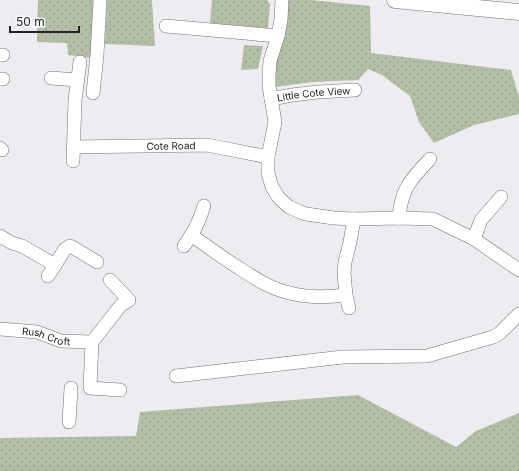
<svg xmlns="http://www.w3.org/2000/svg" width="519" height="471" font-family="Inter,sans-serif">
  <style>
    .grass { fill: url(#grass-dots) }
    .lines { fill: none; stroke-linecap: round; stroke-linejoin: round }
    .minor-casing { stroke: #737275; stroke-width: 14 }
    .major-casing { stroke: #737275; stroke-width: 17 }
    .minor { stroke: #fff; stroke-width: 13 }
    .major { stroke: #fff; stroke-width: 16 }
    .labels { text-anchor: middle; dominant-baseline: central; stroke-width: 4; stroke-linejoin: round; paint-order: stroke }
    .street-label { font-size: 10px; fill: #222123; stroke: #fbfafd }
  </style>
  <defs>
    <pattern id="grass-dots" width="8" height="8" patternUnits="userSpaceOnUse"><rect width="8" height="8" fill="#b3bea6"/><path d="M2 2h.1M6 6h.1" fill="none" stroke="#9aa38f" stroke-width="1.8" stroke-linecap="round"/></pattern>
  </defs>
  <rect width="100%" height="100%" fill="#edecf0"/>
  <g class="grass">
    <polygon points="38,0 94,0 92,58 68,55 67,43 37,42"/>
    <polygon points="107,0 152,0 155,46 105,44"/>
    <polygon points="212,0 267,0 270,4 268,28 210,23"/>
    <polygon points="289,0 311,0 370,6 371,53 511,70 519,97 519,114 474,125 434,143 419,122 410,96 382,75 368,69 358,80 312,82 275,87 272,67 285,36"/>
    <polygon points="244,45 263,46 258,69 241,70"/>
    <polygon points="358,395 456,447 476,431 519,413 519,471 0,471 0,438 136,436 140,412"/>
  </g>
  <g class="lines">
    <g class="minor-casing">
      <g id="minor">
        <polyline points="282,0 281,20 278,36 270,61 269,74 269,86 275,122 268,157 268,173 272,187 279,198 289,207 300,212 306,214 334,218 354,219 399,218 433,219 474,239 519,270"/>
        <polyline points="166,26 278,36"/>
        <polyline points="0,55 3,55"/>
        <polyline points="51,78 77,80"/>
        <polyline points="0,79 3,79"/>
        <polyline points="93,93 97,55 100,0"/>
        <path id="s1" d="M271,99L292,95L318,92L355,90"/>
        <path id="s2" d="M73,147L207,145L268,157"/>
        <polyline points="0,148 2,150"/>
        <polyline points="73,161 75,100 80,62"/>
        <path d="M399,218C401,189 411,179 430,159"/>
        <path d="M191,235C207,246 223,258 239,268C257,280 273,290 294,294C311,298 329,297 346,295"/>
        <polyline points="0,236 12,243 22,246 55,265 65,249 70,246 74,248 97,262"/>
        <polyline points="474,239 481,220 501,197"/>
        <path d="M184,246C194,231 199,223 204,206"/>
        <polyline points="48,276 55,265"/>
        <polyline points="110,280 129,300 121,305 92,342 90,388 120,390"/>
        <polyline points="349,308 346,295 344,274 345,262 350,242 354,219"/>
        <path id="s3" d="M0,329L37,332L61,341L92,342"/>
        <polyline points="176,376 343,357 427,356 493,337 500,333 519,314"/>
        <polyline points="69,422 71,388"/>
      </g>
    </g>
    <g class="major-casing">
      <polyline id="major" points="395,0 519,12"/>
    </g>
    <use href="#minor" class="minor"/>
    <use href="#major" class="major"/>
  </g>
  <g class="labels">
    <g class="street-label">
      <text stroke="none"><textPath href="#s1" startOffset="43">Little Cote View</textPath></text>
      <text stroke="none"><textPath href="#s2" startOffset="98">Cote Road</textPath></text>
      <text stroke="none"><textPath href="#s3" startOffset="47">Rush Croft</textPath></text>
    </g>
  </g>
  <path d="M10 26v6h69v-6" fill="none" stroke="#222123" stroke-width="2"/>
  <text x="16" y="26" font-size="12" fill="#222123" stroke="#fbfafd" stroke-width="3" paint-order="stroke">50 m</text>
</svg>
